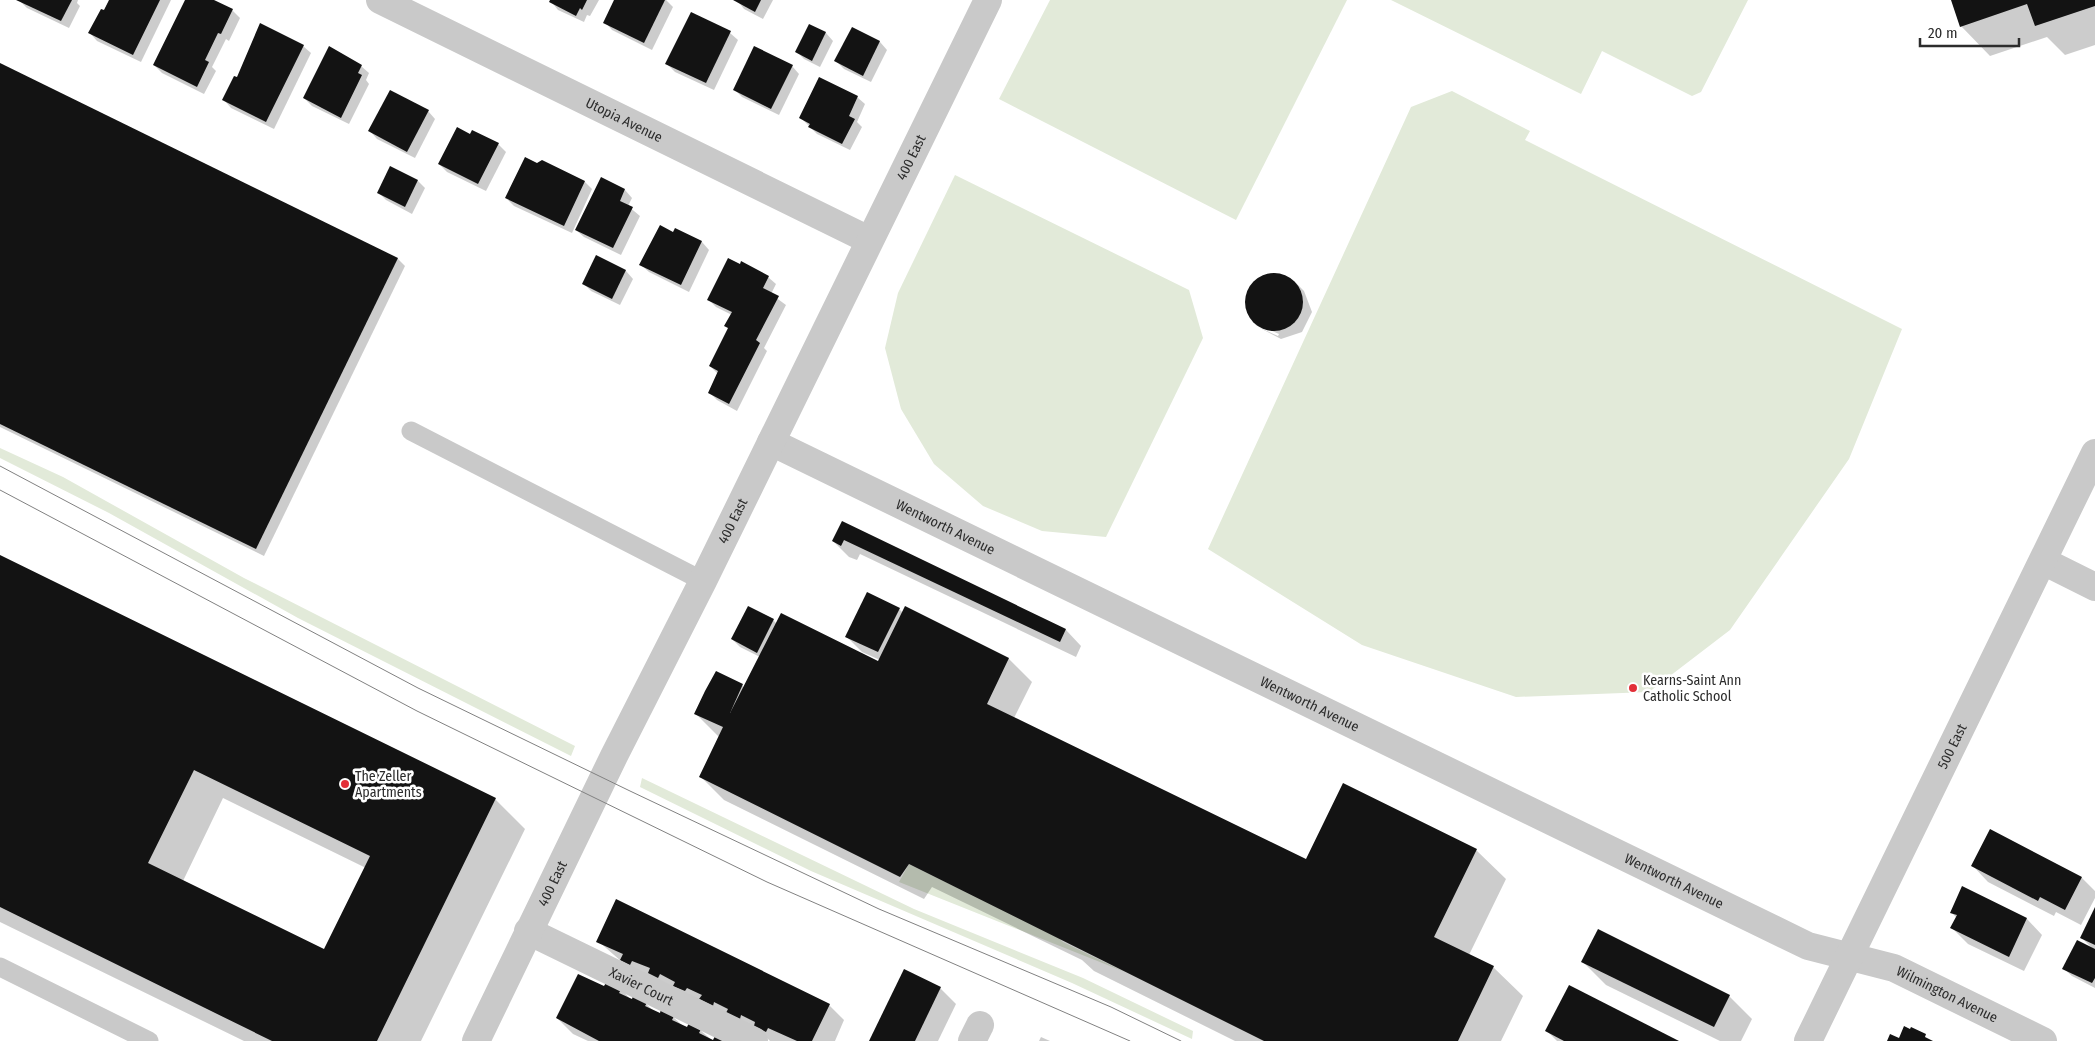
<svg xmlns="http://www.w3.org/2000/svg" width="2095" height="1041" font-family="'Fira Sans Condensed',sans-serif">
  <style>
    .green { fill: #e2ead9 }
    .shadow { fill: #0003; fill-rule: evenodd }
    .building { fill: #131313; fill-rule: evenodd }
    .lines { fill: none; stroke-linecap: round; stroke-linejoin: round }
    .service { stroke: #c9c9c9; stroke-width: 19 }
    .minor { stroke: #c9c9c9; stroke-width: 28 }
    .tertiary { stroke: #c9c9c9; stroke-width: 28 }
    .tram { stroke: #818181; stroke-width: 1 }
    .poi-dot { fill: #e22f38; stroke: #fff; stroke-width: 2 }
    .labels { text-anchor: middle; dominant-baseline: central; stroke-width: 5; stroke-linejoin: round; paint-order: stroke }
    .street-label { font-size: 14px; fill: #2c2c2c; stroke: #fff }
    .poi-label { font-size: 14px; fill: #2c2c2c; stroke: #fff; text-anchor: start }
  </style>
  <rect width="100%" height="100%" fill="#fff"/>
  <g class="green">
    <polygon points="1050,0 1347,0 1236,220 999,99"/>
    <polygon points="1391,0 1748,0 1701,92 1692,96 1602,51 1581,94"/>
    <polygon points="1452,91 1530,131 1525,140 1902,329 1849,459 1730,630 1649,692 1516,697 1362,645 1208,549 1411,107"/>
    <polygon points="955,175 1189,290 1203,338 1106,537 1042,531 983,506 934,464 901,409 885,348 898,293"/>
    <polygon points="0,448 63,477 244,578 575,746 571,756 298,618 109,513 0,458"/>
    <polygon points="642,778 914,909 1083,978 1193,1031 1192,1039 1072,983 811,871 640,787"/>
    <polygon points="909,864 1058,937 1063,942 1125,972 899,882"/>
  </g>
  <g class="shadow">
    <polygon points="78,0 77,3 80,6 69,28 27,8 20,1"/>
    <polygon points="110,0 171,0 141,62 97,41 90,33"/>
    <polygon points="186,0 212,0 232,10 240,18 229,41 226,39 212,67 216,71 204,94 162,73 154,65"/>
    <polygon points="550,0 599,0 590,16 587,15 584,22 558,10"/>
    <polygon points="615,0 666,0 673,7 652,50 612,30 605,22"/>
    <polygon points="737,0 773,0 763,19 744,9"/>
    <polygon points="1952,0 2095,0 2095,45 2065,55 2047,37 1990,56 1961,26"/>
    <polygon points="691,13 730,33 738,40 714,90 675,72 667,64"/>
    <polygon points="810,26 826,33 833,41 820,67 804,59 796,51"/>
    <polygon points="853,28 880,42 887,50 871,82 844,69 836,61"/>
    <polygon points="303,46 311,53 274,129 231,108 224,100 238,79"/>
    <polygon points="0,64 398,259 405,266 264,556 0,427"/>
    <polygon points="361,66 369,73 366,80 369,84 349,124 312,106 304,98"/>
    <polygon points="792,66 799,74 779,115 742,97 734,89"/>
    <polygon points="857,97 865,104 857,122 862,127 850,150 817,134 801,118"/>
    <polygon points="428,111 435,119 415,158 377,139 370,131"/>
    <polygon points="473,131 498,144 506,152 486,191 447,172 439,164"/>
    <polygon points="542,161 585,182 592,189 572,233 514,206 506,198"/>
    <polygon points="601,179 625,190 632,198 628,206 640,216 621,255 584,237 576,230"/>
    <polygon points="418,181 425,188 412,214 386,200 379,193"/>
    <polygon points="676,230 702,242 709,250 689,292 649,272 641,265"/>
    <polygon points="597,257 626,271 633,279 620,305 591,291 584,284"/>
    <polygon points="1275,273 1296,283 1304,291 1312,312 1302,332 1281,339 1258,327 1278,336 1279,334 1257,324 1257,326 1253,322 1245,301 1255,281"/>
    <polygon points="768,277 776,284 771,294 786,305 764,348 767,351 737,411 717,400 709,392 718,374 710,366 729,329 732,315 716,307 708,299"/>
    <polygon points="842,523 1066,630 1081,646 1076,657 860,554 857,560 849,557 833,541"/>
    <path d="M0,556L495,799L525,829L421,1041H244L0,922ZM223,798L366,868L325,951L183,881Z"/>
    <polygon points="906,608 1009,659 1032,682 1014,718 1306,861 1476,850 1506,879 1469,955 1493,967 1523,996 1501,1041 1235,1041 1094,971 1082,960 932,887 924,899 724,800 701,777 719,737 696,714 742,685 744,688 760,657 740,647 732,639 773,620 777,624 878,663 880,660 862,652 846,636 899,609 903,613"/>
    <polygon points="1973,866 2082,878 2095,891 2095,898 2081,925 2056,912 2054,916 1988,882"/>
    <polygon points="1963,888 2027,919 2042,935 2024,971 1968,944 1952,928 1957,918 1951,912"/>
    <polygon points="2095,910 2095,988 2072,976 2064,969 2092,948 2081,937"/>
    <polygon points="598,941 829,1005 844,1020 835,1041 770,1041 761,1032 637,975"/>
    <polygon points="1583,962 1729,996 1752,1019 1741,1041 1720,1041 1606,985"/>
    <polygon points="605,988 621,989 632,1001 646,1004 656,1013 673,1017 683,1026 700,1030 713,1041 588,1041 573,1034 557,1018"/>
    <polygon points="940,988 956,1004 938,1041 870,1041"/>
    <polygon points="1547,1031 1676,1041 1557,1041"/>
    <polygon points="1041,1037 1050,1041 1039,1041"/>
  </g>
  <g class="building">
    <polygon points="16,0 72,0 61,21"/>
    <polygon points="109,0 160,0 133,55 88,33 101,9 104,10"/>
    <polygon points="185,0 214,0 233,9 221,34 218,33 205,60 209,62 197,87 153,65"/>
    <polygon points="550,0 587,0 582,10 580,8 576,16 549,2"/>
    <polygon points="614,0 665,0 644,43 603,23"/>
    <polygon points="733,0 761,0 755,12"/>
    <polygon points="1951,0 2095,0 2095,6 2035,26 2027,4 1960,27"/>
    <polygon points="691,12 731,31 706,83 665,64"/>
    <polygon points="260,23 304,45 266,122 222,100 234,76 237,77"/>
    <polygon points="809,24 826,32 812,61 795,52"/>
    <polygon points="852,27 880,41 863,76 834,61"/>
    <polygon points="329,46 362,65 358,73 362,75 341,118 303,98"/>
    <polygon points="754,46 793,65 771,109 733,90"/>
    <polygon points="0,63 398,258 256,549 0,424"/>
    <polygon points="819,77 858,96 849,116 855,119 842,144 808,127 810,124 799,118"/>
    <polygon points="390,90 429,110 407,152 368,131"/>
    <polygon points="457,127 470,134 472,130 499,143 478,184 438,164"/>
    <polygon points="525,157 537,163 542,160 585,181 564,226 505,198"/>
    <polygon points="390,166 418,180 405,207 377,193"/>
    <polygon points="601,177 625,189 620,201 633,207 613,248 575,230"/>
    <polygon points="660,225 673,232 675,228 702,241 681,285 639,265"/>
    <polygon points="596,255 626,270 612,299 582,284"/>
    <polygon points="728,258 740,264 741,261 769,276 763,288 779,296 756,340 760,343 729,404 708,393 718,371 709,366 728,328 724,326 732,312 707,300"/>
    <circle cx="1274" cy="302" r="29"/>
    <polygon points="842,521 1066,629 1060,642 844,540 841,546 832,541"/>
    <path d="M0,555L496,798L377,1041H272L0,907ZM194,770L370,856L324,949L148,863Z"/>
    <polygon points="867,592 900,608 878,652 845,637"/>
    <polygon points="748,606 774,619 757,653 731,639"/>
    <polygon points="905,606 1009,658 987,704 1306,859 1343,783 1477,849 1434,937 1494,966 1458,1041 1264,1041 909,864 900,877 699,777 723,727 694,714 705,691 716,671 743,684 730,713 781,613 878,661"/>
    <polygon points="1990,829 2082,877 2065,910 2040,897 2038,901 1971,866"/>
    <polygon points="1962,886 2027,918 2009,957 1950,928 1957,915 1950,913"/>
    <polygon points="616,899 830,1004 812,1041 797,1041 768,1028 766,1032 754,1026 755,1022 741,1015 740,1019 726,1013 728,1009 714,1002 713,1006 699,999 702,995 687,988 685,991 673,986 675,982 660,974 658,978 648,973 650,968 632,961 630,965 620,960 623,954 596,942"/>
    <polygon points="2095,907 2095,945 2080,938"/>
    <polygon points="1598,929 1730,995 1714,1027 1581,962"/>
    <polygon points="2077,940 2095,949 2095,978 2092,983 2062,969"/>
    <polygon points="904,969 941,987 915,1041 869,1041"/>
    <polygon points="578,974 604,986 607,981 622,988 619,993 632,999 633,996 647,1003 645,1006 660,1013 661,1009 674,1016 672,1020 687,1027 689,1023 701,1029 699,1033 713,1040 715,1036 726,1041 599,1041 556,1018"/>
    <polygon points="1569,985 1679,1041 1564,1041 1545,1031"/>
    <polygon points="1904,1026 1910,1029 1911,1027 1926,1034 1925,1037 1933,1041 1887,1041 1890,1034 1899,1038"/>
  </g>
  <g class="lines">
    <g class="service">
      <polyline points="411,431 703,581"/>
      <polyline points="0,967 149,1041"/>
    </g>
    <g class="minor">
      <path id="s1" d="M380,0L869,240"/>
      <path id="s2" d="M771,442L1808,946L1894,968L2043,1041"/>
      <polyline points="2043,561 2095,587"/>
      <path id="s3" d="M528,931L754,1041"/>
      <path id="s4" d="M476,1041L614,756L703,581L988,0"/>
      <polyline points="972,1041 980,1025"/>
    </g>
    <path class="tertiary" id="s5" d="M1808,1041L2095,453"/>
    <g class="tram">
      <polyline points="0,466 418,688 630,791 879,909 1111,1007 1181,1041"/>
      <polyline points="0,490 417,711 593,797 767,882 1130,1041"/>
    </g>
  </g>
  <g class="poi-dot">
    <circle cx="1633" cy="688" r="5"/>
    <circle cx="345" cy="784" r="5"/>
  </g>
  <g class="labels">
    <g class="street-label">
      <text stroke="none"><textPath href="#s1" startOffset="272">Utopia Avenue</textPath></text>
      <text stroke="none"><textPath href="#s4" startOffset="985">400 East</textPath></text>
      <text stroke="none"><textPath href="#s4" startOffset="580">400 East</textPath></text>
      <text stroke="none"><textPath href="#s2" startOffset="194">Wentworth Avenue</textPath></text>
      <text stroke="none"><textPath href="#s2" startOffset="599">Wentworth Avenue</textPath></text>
      <text stroke="none"><textPath href="#s5" startOffset="328">500 East</textPath></text>
      <text stroke="none"><textPath href="#s2" startOffset="1004">Wentworth Avenue</textPath></text>
      <text stroke="none"><textPath href="#s4" startOffset="175">400 East</textPath></text>
      <text stroke="none"><textPath href="#s3" startOffset="126">Xavier Court</textPath></text>
      <text stroke="none"><textPath href="#s2" startOffset="1301">Wilmington Avenue</textPath></text>
    </g>
    <g class="poi-label">
      <text x="1643" y="680">Kearns-Saint Ann<tspan x="1643" dy="16">Catholic School</tspan></text>
      <text x="355" y="776">The Zeller<tspan x="355" dy="16">Apartments</tspan></text>
    </g>
  </g>
  <path d="M1920 38v8h99v-8" fill="none" stroke="#2c2c2c" stroke-width="2.5"/>
  <text x="1928" y="38" font-size="15" fill="#2c2c2c" stroke="#ffffff" stroke-width="4" paint-order="stroke">20 m</text>
</svg>
